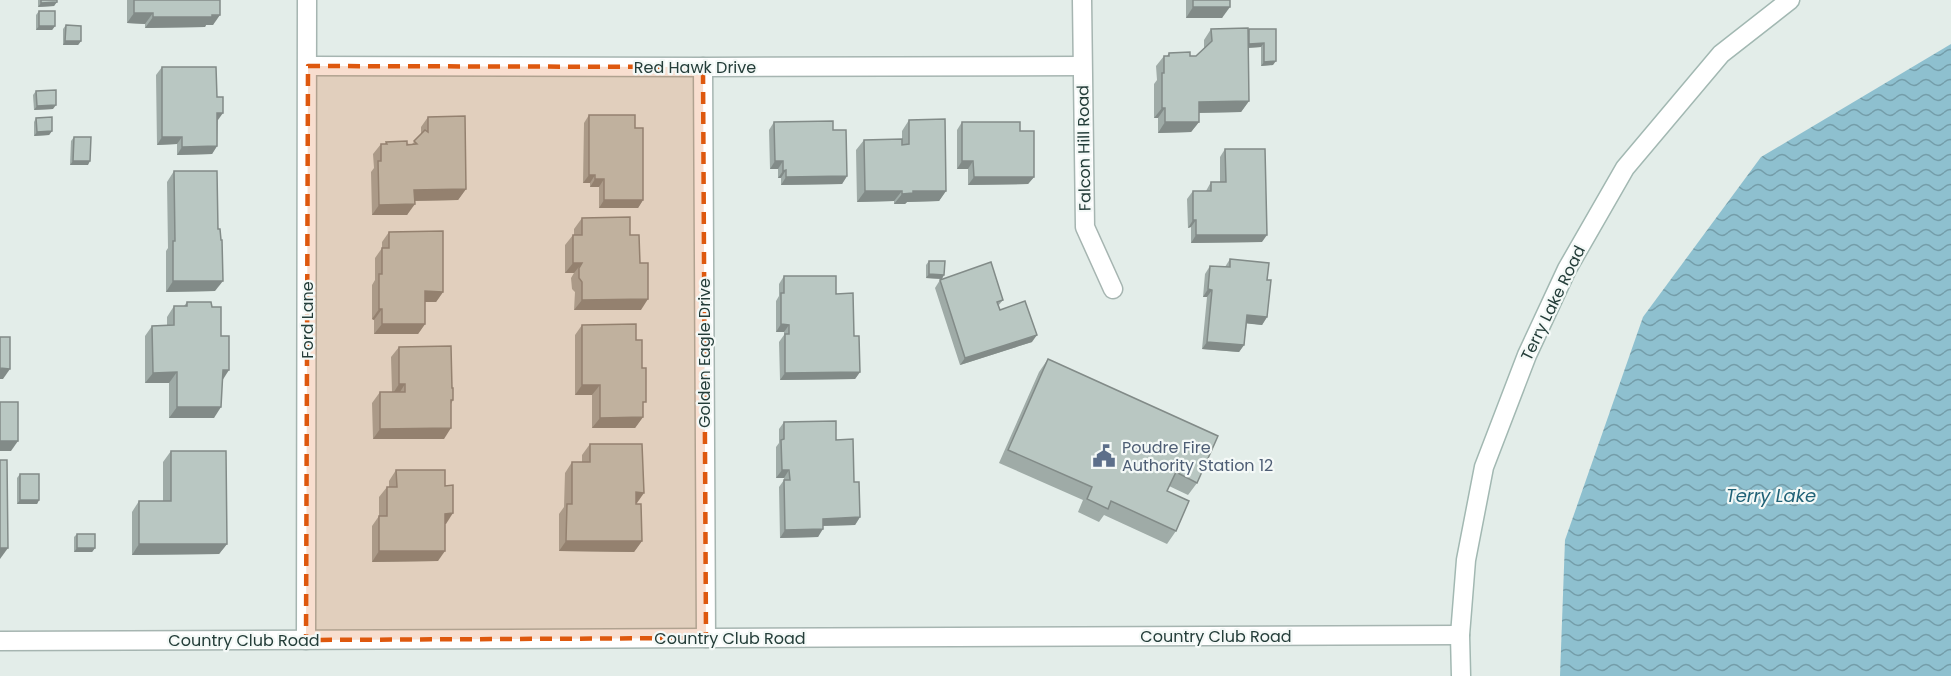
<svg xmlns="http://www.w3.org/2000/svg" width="1951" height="676" font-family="Poppins,sans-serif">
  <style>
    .water { fill: url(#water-waves) }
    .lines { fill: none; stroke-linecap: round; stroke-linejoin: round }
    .minor-casing { stroke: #a6b5b1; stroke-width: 21 }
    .tertiary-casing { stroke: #a6b5b1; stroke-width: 21 }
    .secondary-casing { stroke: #a2b8b2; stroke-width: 21 }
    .minor { stroke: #fff; stroke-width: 18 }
    .tertiary { stroke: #fff; stroke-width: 18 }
    .secondary { stroke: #fff; stroke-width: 18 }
    .wall { fill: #9faba7 }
    .shaded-wall { fill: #828b88 }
    .building { fill: #b9c7c2; stroke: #828b88; stroke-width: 1.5 }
    .marked { fill: #de580e; fill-opacity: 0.2; stroke: #de580e; stroke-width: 4.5; stroke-dasharray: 12 8; stroke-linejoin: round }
    .labels { text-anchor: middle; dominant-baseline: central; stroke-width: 4.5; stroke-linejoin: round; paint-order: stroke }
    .street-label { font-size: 16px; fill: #243d39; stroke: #f4f9f7 }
    .service-label { font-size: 16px; fill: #4e5e75; stroke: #f4f9f7; text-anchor: start }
    .water-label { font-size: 18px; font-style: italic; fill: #206277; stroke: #f4f9f7 }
  </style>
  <defs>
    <pattern id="water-waves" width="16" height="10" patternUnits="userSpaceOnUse" patternTransform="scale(1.5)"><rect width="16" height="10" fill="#8ec0cf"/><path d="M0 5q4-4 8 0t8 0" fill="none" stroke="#749da9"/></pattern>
  </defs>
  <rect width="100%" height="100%" fill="#e3ede9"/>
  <polygon class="water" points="1951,44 1951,676 1560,676 1565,540 1643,317 1761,157"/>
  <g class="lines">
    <g class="minor-casing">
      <g id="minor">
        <polyline points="1082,0 1085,227 1113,289"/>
        <polyline points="308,66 703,67 1082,66"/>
        <polyline points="703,67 706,638"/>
        <polyline points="306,640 307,0"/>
      </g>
    </g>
    <g class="tertiary-casing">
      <polyline id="tertiary" points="0,641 1460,635"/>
    </g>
    <g class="secondary-casing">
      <polyline id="secondary" points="1461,676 1460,635 1466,560 1484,467 1527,355 1567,269 1625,168 1721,54 1790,0"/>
    </g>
    <use href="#minor" class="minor"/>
    <use href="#tertiary" class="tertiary"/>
    <use href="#secondary" class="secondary"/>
  </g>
  <g class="wall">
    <polygon points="38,0 57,0 54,6 38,7"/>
    <polygon points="127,0 220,0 213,25 206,25 205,27 145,28 145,24 127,23"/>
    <polygon points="1186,0 1230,0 1222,18 1186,18"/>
    <polygon points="39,11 55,26 52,30 36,30 36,15"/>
    <polygon points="66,25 81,41 78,45 63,45 63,29"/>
    <polygon points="1211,29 1248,31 1249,29 1276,29 1273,65 1261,66 1261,47 1248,48 1249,101 1241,112 1199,113 1199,122 1191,132 1158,133 1158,118 1154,118 1154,84 1157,80 1156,66 1164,56 1167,56 1169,53 1190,56 1196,56 1204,48 1204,40"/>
    <polygon points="162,67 218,120 217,146 212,154 177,155 177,144 157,145 156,75"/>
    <polygon points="36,91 53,109 34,110 33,95"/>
    <polygon points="589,115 635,128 643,200 638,208 599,208 599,187 590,187 590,183 583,183 584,123"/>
    <polygon points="428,117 466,189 458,200 415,201 407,215 372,215 371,172 374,168 373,154 381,144 385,144 386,142 412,144 421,135 421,127"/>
    <polygon points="36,118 52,131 49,135 34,136 34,122"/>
    <polygon points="909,120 946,191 939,201 907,202 905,204 894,204 894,201 857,202 856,150 864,140 902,145 902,131"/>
    <polygon points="774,122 833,130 847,176 842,184 781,185 781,178 778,178 778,169 770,169 769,130"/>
    <polygon points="962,122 1034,177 1028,184 968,185 968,169 957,169 957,130"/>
    <polygon points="74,137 88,165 70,165 71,141"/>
    <polygon points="1225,149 1262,242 1191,243 1191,227 1188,228 1187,199 1193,191 1206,191 1211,182 1220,182 1220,157"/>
    <polygon points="174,171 218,229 215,291 166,292 166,251 168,248 167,182"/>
    <polygon points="582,218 630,235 641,310 574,310 575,292 572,289 571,278 574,273 565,273 565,245 573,235 574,235 574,229"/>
    <polygon points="389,232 443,292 436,302 425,302 425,324 418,334 374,334 374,320 372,319 372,285 375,280 375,258 382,248 382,242"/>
    <polygon points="1230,259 1267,280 1267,317 1262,325 1247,323 1244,345 1239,352 1202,349 1207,297 1203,297 1205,274 1210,266 1225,267"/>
    <polygon points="929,261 942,279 926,278 926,265"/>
    <polygon points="784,276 836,294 854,336 860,372 855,379 780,380 779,342 784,335 784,332 776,332 776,301 779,296 779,284"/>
    <polygon points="940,280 1003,300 998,306 1000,310 1032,342 960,365 935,288"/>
    <polygon points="187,302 212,307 223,380 214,418 169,418 169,383 145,383 145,336 152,326 167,325 167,317 174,306 184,306"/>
    <polygon points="582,325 636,340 642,368 643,406 643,417 635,428 592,428 592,395 575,395 575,335"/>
    <polygon points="399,347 452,388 453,400 451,404 444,439 373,439 372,403 380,392 392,392 391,357"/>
    <polygon points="1048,359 1197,483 1188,495 1169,486 1167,491 1176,531 1167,544 1104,515 1099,522 1078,512 1083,500 999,463 1039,372"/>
    <polygon points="784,422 836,440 854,482 860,517 855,525 823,526 818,537 780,538 779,487 784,480 784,478 776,478 776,447 779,443 779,429"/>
    <polygon points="590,444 637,503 636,503 642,541 634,552 559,551 559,514 564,507 565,473 572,462 582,462 582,455"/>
    <polygon points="171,451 227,544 219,554 132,555 132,512 139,501 163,501 163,462"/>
    <polygon points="396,470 445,486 446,524 445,524 438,561 372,562 372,526 379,516 379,497 387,487 389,487 389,481"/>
    <polygon points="20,474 39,500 37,504 17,504 17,478"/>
    <polygon points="77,534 95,548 92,552 74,552 74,537"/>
  </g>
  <g class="shaded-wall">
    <polygon points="57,2 54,6 38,7 41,3"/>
    <polygon points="1193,7 1230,7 1222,18 1186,18"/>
    <polygon points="134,13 153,13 145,24 127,23"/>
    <polygon points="220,15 213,25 206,25 205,27 145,28 153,17"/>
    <polygon points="39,26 55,26 52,30 36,30"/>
    <polygon points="65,41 81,41 78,45 63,45"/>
    <polygon points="1264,43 1261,47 1246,48 1249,44"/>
    <polygon points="1276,61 1273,65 1261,66 1264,62"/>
    <polygon points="1249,101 1241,112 1191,113 1199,102"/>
    <polygon points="56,105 53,109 34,110 37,106"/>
    <polygon points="1162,108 1165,108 1158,118 1154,118"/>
    <polygon points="217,113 223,113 218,120 211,121"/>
    <polygon points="1165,122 1199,122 1191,132 1158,133"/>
    <polygon points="52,131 49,135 34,136 37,132"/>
    <polygon points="162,137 182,137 177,144 157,145"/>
    <polygon points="217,146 212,154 177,155 182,147"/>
    <polygon points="73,161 90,161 88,165 70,165"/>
    <polygon points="775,161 783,161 778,169 770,169"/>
    <polygon points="962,161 973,161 968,169 957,169"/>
    <polygon points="786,170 781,178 778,178 783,171"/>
    <polygon points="589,175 595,175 590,183 583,183"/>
    <polygon points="847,176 842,184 781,185 786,177"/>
    <polygon points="974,177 1034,177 1028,184 968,185"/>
    <polygon points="595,179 604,179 599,187 590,187"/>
    <polygon points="466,189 458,200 407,201 414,190"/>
    <polygon points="865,191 902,191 894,201 857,202"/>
    <polygon points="913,191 946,191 939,201 907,202 905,204 894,204 902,194"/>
    <polygon points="604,200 643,200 638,208 599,208"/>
    <polygon points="415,204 407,215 372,215 379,205"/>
    <polygon points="1193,220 1196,220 1191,227 1188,228"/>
    <polygon points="1196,235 1267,235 1262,242 1191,243"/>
    <polygon points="573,263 582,263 574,273 565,273"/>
    <polygon points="929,274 944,275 942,279 926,278"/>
    <polygon points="173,281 223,281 215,291 166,292"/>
    <polygon points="1208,289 1212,290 1207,297 1203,297"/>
    <polygon points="425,291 443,292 436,302 418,302"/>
    <polygon points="648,299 641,310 574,310 582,300"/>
    <polygon points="379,309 382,309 374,320 372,319"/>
    <polygon points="1247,315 1267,317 1262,325 1242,323"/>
    <polygon points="382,324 425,324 418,334 374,334"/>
    <polygon points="781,324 789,325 784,332 776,332"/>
    <polygon points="1037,335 1032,342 960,365 965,358"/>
    <polygon points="1207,342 1244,345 1239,352 1202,349"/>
    <polygon points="0,368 10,369 3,379 0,379"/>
    <polygon points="223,370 229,370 222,381"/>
    <polygon points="177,372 169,383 145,383 153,373"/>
    <polygon points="860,372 855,379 780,380 785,373"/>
    <polygon points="399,384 405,384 398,395 392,395"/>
    <polygon points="582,385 600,385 592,395 575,395"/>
    <polygon points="177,407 221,407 214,418 169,418"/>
    <polygon points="643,417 635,428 592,428 600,418"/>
    <polygon points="451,428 444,439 373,439 380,429"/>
    <polygon points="0,441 18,441 11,451 0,451"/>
    <polygon points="782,470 789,470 784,478 776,478"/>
    <polygon points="636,492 644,493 637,503 628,503"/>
    <polygon points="20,500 39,500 37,504 17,504"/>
    <polygon points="453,513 446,524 438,524 445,514"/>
    <polygon points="860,517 855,525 817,526 823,519"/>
    <polygon points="823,529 818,537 780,538 785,530"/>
    <polygon points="566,541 642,541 634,552 559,551"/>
    <polygon points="139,544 227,544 219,554 132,555"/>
    <polygon points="0,548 8,548 0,559"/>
    <polygon points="77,548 95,548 92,552 74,552"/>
    <polygon points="379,551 445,551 438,561 372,562"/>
  </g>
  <g class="building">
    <polygon points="41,0 57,0 57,2 41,3"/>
    <polygon points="134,0 220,0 220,15 212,15 212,17 153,17 153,13 134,13"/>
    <rect x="1193" y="0" width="37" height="7"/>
    <rect x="39" y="11" width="16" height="15"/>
    <polygon points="66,25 81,26 81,41 65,41"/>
    <polygon points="1248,28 1249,101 1199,102 1199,122 1165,122 1165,108 1162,108 1162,73 1164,73 1164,56 1169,56 1169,53 1190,52 1190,56 1196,56 1212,41 1211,29"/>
    <polygon points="1249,29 1276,29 1276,61 1264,62 1264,43 1249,44"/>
    <polygon points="162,67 216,67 217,97 223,97 223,113 217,113 217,146 182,147 182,137 162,137"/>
    <polygon points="56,90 56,105 37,106 36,91"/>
    <polygon points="589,115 635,115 635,128 643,128 643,200 604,200 604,179 595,179 595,175 589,175"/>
    <polygon points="465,116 466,189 414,190 415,204 379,205 378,161 381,161 381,144 387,144 386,142 407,141 407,145 417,144 414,141 425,130 428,132 428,117"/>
    <polygon points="52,117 52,131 37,132 36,118"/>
    <polygon points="945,119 946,191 913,191 913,193 902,194 902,191 865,191 864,140 902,139 902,145 909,144 909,120"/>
    <polygon points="833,121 833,130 846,130 847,176 786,177 786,170 783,171 783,161 775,161 774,122"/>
    <polygon points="962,122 1020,122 1020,131 1034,131 1034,177 974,177 973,161 962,161"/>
    <polygon points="74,137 91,137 90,161 73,161"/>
    <polygon points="1225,149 1265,149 1267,235 1196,235 1196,220 1193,220 1193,191 1211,191 1211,182 1226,182"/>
    <polygon points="174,171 217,171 218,229 220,229 221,240 222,240 223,281 173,281 173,241 175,241"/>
    <polygon points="630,217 630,235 639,235 640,263 648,263 648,299 582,300 582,282 579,278 579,268 582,263 573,263 573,235 582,235 582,218"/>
    <polygon points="443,231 443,292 425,291 425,324 382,324 382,309 379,309 379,274 382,274 382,248 389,248 389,232"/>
    <polygon points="1230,259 1269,263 1267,280 1271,280 1267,317 1247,315 1244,345 1207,342 1212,290 1208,289 1210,266 1230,267"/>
    <polygon points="929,261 945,261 944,275 929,274"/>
    <polygon points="991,262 1003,300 997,302 1000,310 1025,301 1037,335 965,358 940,280"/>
    <polygon points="784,276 836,276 836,294 853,293 854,336 859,336 860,372 785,373 785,334 789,334 789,325 781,324 781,293 784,293"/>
    <polygon points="187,302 211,302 212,307 221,307 221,336 229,336 229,370 223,370 221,407 177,407 177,372 153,373 152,326 174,325 174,306 187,306"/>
    <polygon points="636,324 636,340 642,340 642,368 646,368 646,402 643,402 643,417 600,418 600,385 582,385 582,325"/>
    <polygon points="0,337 10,337 10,369 0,368"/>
    <polygon points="451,346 452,388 453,388 453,400 451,400 451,428 380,429 380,392 405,392 405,384 399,384 399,347"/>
    <polygon points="1048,359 1218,436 1197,483 1176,472 1167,491 1189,501 1176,531 1111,501 1108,509 1087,499 1092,487 1008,450"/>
    <rect x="0" y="402" width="18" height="39"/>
    <polygon points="836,421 836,440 853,439 854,482 859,482 860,517 823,519 823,529 785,530 784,480 790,480 789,470 782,470 781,440 784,439 784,422"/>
    <polygon points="590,444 642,444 644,493 636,492 636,504 641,504 642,541 566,541 567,504 572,504 572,462 590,462"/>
    <polygon points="171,451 226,451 227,544 139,544 139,501 171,501"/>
    <polygon points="0,460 7,460 8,548 0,548"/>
    <polygon points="396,470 445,470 445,486 453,485 453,513 445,514 445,551 379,551 379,516 387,516 387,487 397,487"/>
    <rect x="20" y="474" width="19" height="26"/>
    <rect x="77" y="534" width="18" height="14"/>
  </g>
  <path class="marked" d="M308,66L703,67L706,638L306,640Z"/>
  <defs>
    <g id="civic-bare" transform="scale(1.8)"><path d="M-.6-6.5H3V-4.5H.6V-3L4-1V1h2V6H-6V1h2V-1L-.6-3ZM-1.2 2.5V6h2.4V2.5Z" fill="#5c6f8a" stroke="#f4f9f7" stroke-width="2.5" paint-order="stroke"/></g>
  </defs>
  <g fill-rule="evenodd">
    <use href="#civic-bare" x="1104" y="456"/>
  </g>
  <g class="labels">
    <g class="street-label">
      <text x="695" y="67">Red Hawk Drive</text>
      <text transform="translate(1084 148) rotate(-91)">Falcon Hill Road</text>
      <text transform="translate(1553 303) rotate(-64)">Terry Lake Road</text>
      <text transform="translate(307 320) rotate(-90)">Ford Lane</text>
      <text transform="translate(704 353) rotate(-90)">Golden Eagle Drive</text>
      <text x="1216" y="636">Country Club Road</text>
      <text x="730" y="638">Country Club Road</text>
      <text x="244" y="640">Country Club Road</text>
    </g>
    <g class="service-label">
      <text x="1122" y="447">Poudre Fire<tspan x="1122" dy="18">Authority Station 12</tspan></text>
    </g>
    <g class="water-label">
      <text x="1771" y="495">Terry Lake</text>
    </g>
  </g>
</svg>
